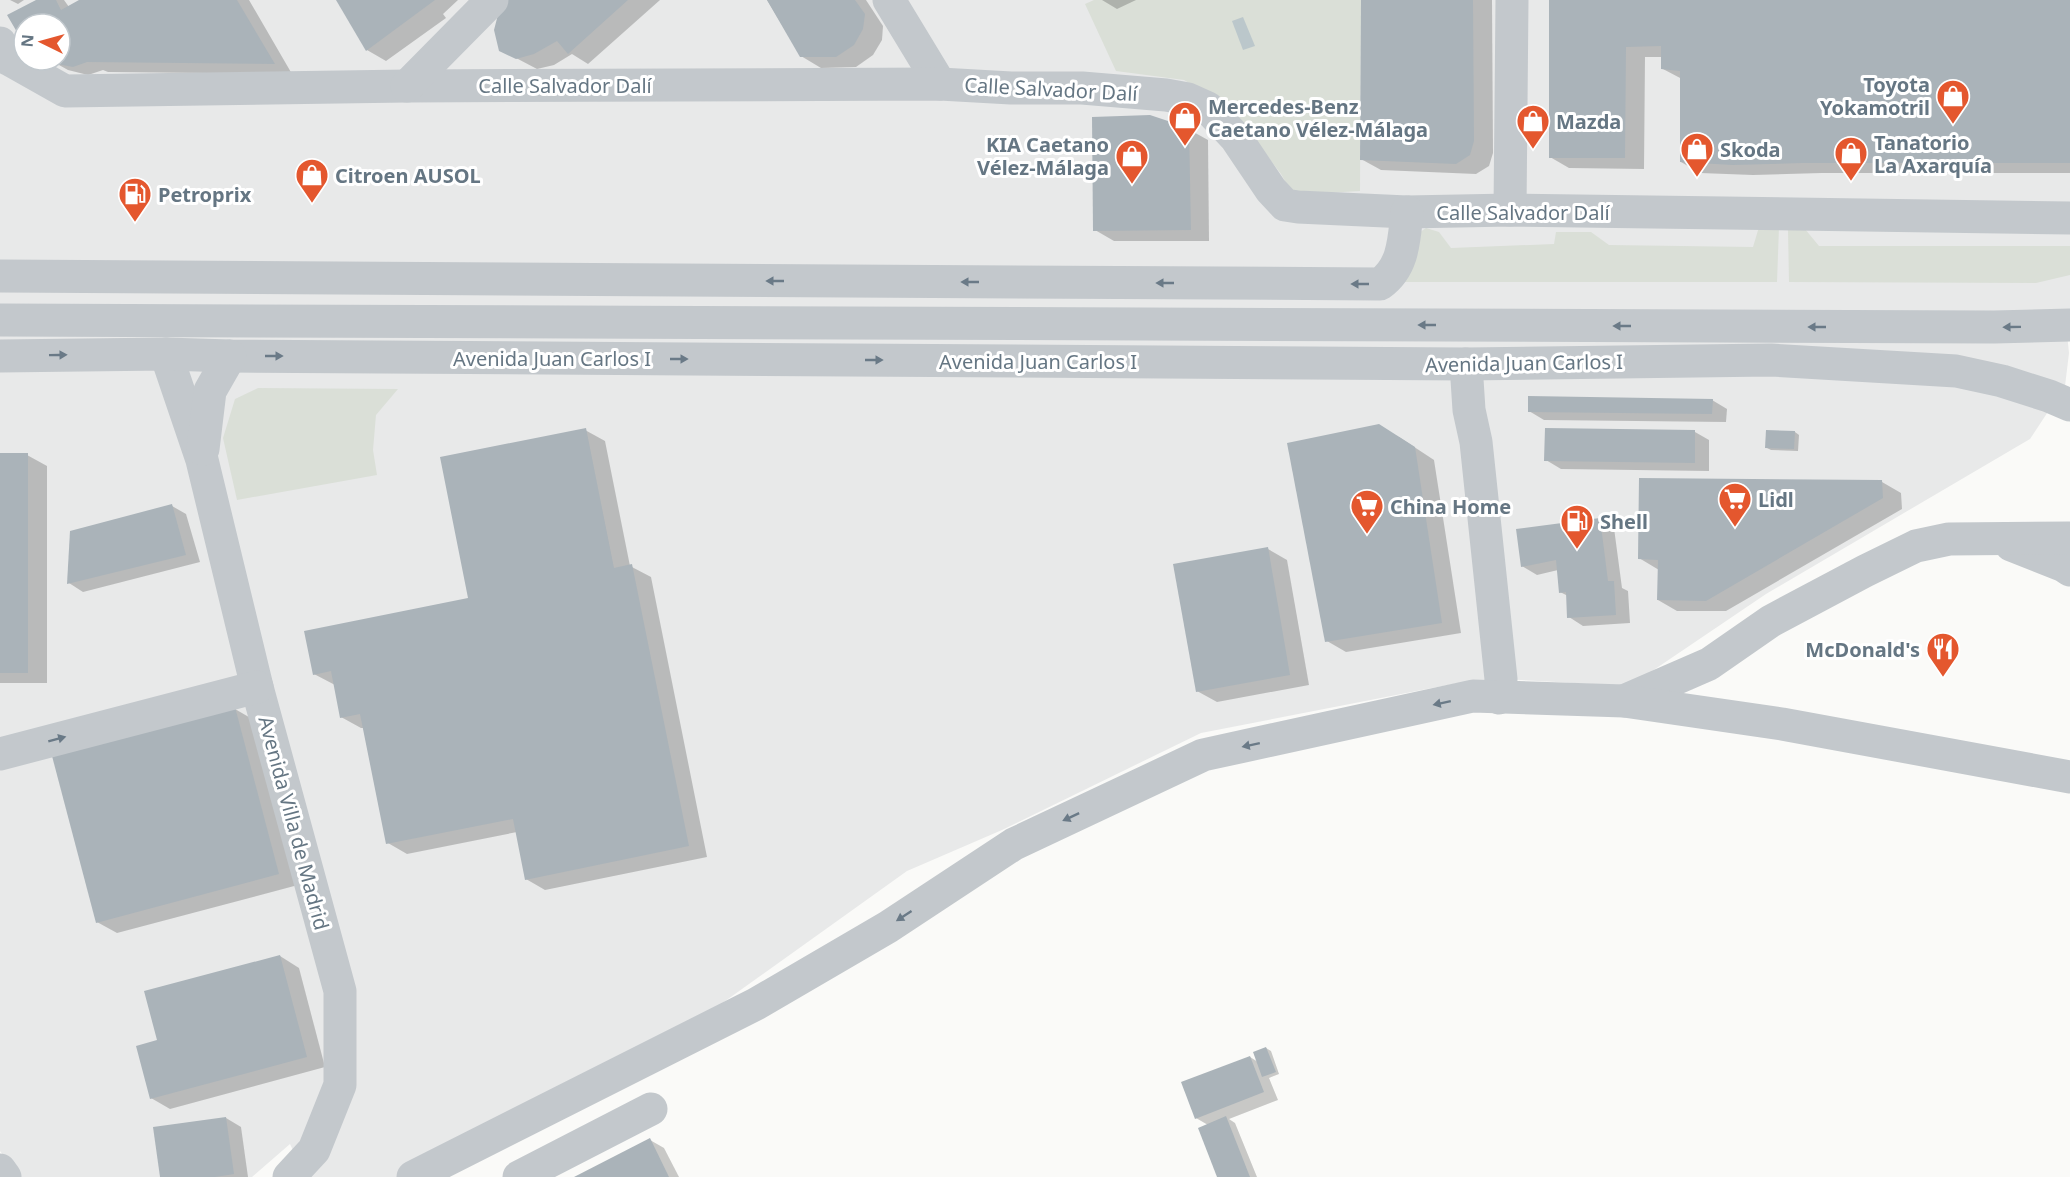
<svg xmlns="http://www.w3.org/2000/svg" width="2070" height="1177" font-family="'Noto Sans',sans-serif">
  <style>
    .built { fill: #e8e9e9; fill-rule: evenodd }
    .green { fill: #dadfd7 }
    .water { fill: #bbc7cb }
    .shadow { fill: #0003 }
    .building { fill: #aab3b9 }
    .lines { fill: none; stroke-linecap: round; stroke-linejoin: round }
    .minor { stroke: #c3c8cc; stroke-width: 33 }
    .oneway { fill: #6a7a87 }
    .labels { text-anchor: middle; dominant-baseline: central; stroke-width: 6; stroke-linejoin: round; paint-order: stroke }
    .poi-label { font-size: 20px; font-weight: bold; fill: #657683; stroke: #fff; text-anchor: start }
    .street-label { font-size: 20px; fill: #657683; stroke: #fff }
  </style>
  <rect width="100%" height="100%" fill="#fafaf8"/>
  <path class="built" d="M0,0H2070V312L2065,314L2069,353L2065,386L2030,439L1766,594L1630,686L1501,679L1458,683L1201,733L1002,830L907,871L714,1009L398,1177H306L290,1144L252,1177H20L0,1151ZM24,24H60V60H24Z"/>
  <g class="green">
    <polygon points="1094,0 1361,0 1360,191 1293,195 1281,174 1230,107 1184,80 1116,71 1085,4"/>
    <polygon points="1759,227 1779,227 1777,282 1395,282 1416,235 1426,228 1439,232 1451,248 1554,244 1556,232 1591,232 1609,245 1753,247"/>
    <polygon points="1805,229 1819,246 2070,246 2070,275 2036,283 1789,282 1788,230"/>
    <polygon points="258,388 398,389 376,415 373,450 377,475 237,500 223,438 235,399"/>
  </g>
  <polygon class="water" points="1243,17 1255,46 1243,50 1232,21"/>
  <g class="shadow">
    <polygon points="10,0 24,0 18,4"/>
    <polygon points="39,0 64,0 69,7 82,0 249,0 292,74 108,72 103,70 88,75 68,70 50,60 60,60 60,24 24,24 24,41 9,16"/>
    <polygon points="338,0 458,0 443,14 446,18 386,61 367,50"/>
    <polygon points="510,0 660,0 588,64 572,54 554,65 537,69 501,50"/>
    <polygon points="767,0 866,0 883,26 882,40 873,55 856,67 821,68 801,56"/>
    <polygon points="1102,0 1136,0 1117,9"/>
    <polygon points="1362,0 1492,0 1493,153 1489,166 1476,174 1381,170 1361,159"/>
    <polygon points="1551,0 2070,0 2070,173 1822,173 1753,175 1700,173 1681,162 1682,79 1663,69 1663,57 1645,57 1644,169 1569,168 1550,157"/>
    <polygon points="1188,129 1208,140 1209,241 1114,241 1095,230"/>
    <polygon points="1712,400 1727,409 1726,422 1544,420 1529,411"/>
    <polygon points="585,430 605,441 630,566 651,577 707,857 545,890 526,879 517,832 407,854 388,843 365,728 361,728 341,717 335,685 314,674 470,599"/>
    <polygon points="1695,432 1709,440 1709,471 1561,469 1546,460"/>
    <polygon points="1795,432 1799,435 1798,451 1771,450 1767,448"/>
    <polygon points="1399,437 1434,460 1461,633 1346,652 1327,641"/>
    <polygon points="0,455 27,455 47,466 47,683 0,683"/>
    <polygon points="1882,482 1901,493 1902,509 1726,611 1677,611 1658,600 1659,570 1639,558"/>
    <polygon points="172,506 186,514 200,562 83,592 69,583"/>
    <polygon points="1600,520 1614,528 1622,588 1628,591 1630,623 1583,626 1569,617 1568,596 1560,592 1558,570 1537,575 1522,566"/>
    <polygon points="1268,549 1287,560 1309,685 1217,702 1197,691"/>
    <polygon points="235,709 254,720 298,885 117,933 97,922"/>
    <polygon points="280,956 299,968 325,1067 170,1109 151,1098 159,1041"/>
    <polygon points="1266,1048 1271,1051 1279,1074 1269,1078 1278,1100 1229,1119 1235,1123 1257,1177 1219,1177 1208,1125 1196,1118 1250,1057 1258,1062"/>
    <polygon points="226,1118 241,1127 248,1177 161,1177 155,1128"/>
    <polygon points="650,1140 664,1148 679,1177 577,1177"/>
  </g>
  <g class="building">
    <polygon points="36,0 56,0 61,10 79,0 237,0 275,64 87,62 73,67 52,63 47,60 60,60 60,24 24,24 24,44 7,15"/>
    <polygon points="336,0 435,0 366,51"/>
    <polygon points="508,0 628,0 568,54 557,41 534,54 516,59 499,51 494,30 500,7"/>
    <polygon points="767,0 855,0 865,14 863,29 854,45 836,57 800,57"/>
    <polygon points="1361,0 1473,0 1474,141 1470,155 1456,164 1360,160"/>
    <polygon points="1549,0 2070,0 2070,163 1802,163 1733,165 1680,162 1680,71 1661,69 1661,46 1626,47 1625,158 1549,158"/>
    <polygon points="1150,115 1189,128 1191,230 1093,231 1092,117"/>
    <polygon points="1528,396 1713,399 1712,414 1528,412"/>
    <polygon points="1379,424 1415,447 1442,623 1325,642 1287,443"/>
    <polygon points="586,428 614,568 632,564 689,846 525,880 513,819 386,844 360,714 340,718 331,671 313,675 304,631 468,598 440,457"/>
    <polygon points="1545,428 1695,430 1695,463 1544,461"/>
    <polygon points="1766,430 1795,431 1794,449 1765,448"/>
    <rect x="0" y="453" width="28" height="220"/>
    <polygon points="1639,478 1882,480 1883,498 1706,601 1657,600 1658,560 1638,559"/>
    <polygon points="172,504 186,555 67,584 70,531"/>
    <polygon points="1600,518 1608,581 1614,581 1616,615 1567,618 1566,592 1559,593 1556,560 1521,567 1516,529"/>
    <polygon points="1268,547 1290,675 1196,692 1173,564"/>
    <polygon points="235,707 279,874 96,923 52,756"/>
    <polygon points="280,955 307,1057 150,1099 136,1046 157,1040 144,991"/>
    <polygon points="1266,1047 1276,1072 1262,1077 1253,1052"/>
    <polygon points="1250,1056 1264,1092 1195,1119 1181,1082"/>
    <polygon points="1226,1116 1250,1177 1217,1177 1198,1128"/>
    <polygon points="226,1117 234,1174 215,1177 160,1177 153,1127"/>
    <polygon points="650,1138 669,1177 574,1177"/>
  </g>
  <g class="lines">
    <g class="minor">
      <polyline points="889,0 940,84"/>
      <polyline points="0,43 10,60 65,91 407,86 940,84 1011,88 1082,88 1166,95 1188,99 1208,108 1236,138 1271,190 1285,205 1298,207 1407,212 1510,210 2070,218"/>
      <polyline points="407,86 492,0"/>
      <polyline points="1510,210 1512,0"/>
      <path d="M0,276L1380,284C1404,267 1404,239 1407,212"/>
      <polyline points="0,320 1994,327 2070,325"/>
      <polyline points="166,354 202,460 257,687 340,991 340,1085 314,1150 289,1177"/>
      <polyline points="0,356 166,354 230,356 1466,364 1771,360 1956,371 2002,381 2049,396 2070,405"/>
      <polyline points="1466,364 1469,410 1476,442 1501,679 1499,698"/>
      <polyline points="203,449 210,391 230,356"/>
      <polyline points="2011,545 2064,566 2070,570"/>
      <polyline points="1624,701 1709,664 1771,621 1865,571 1916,546 1949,539 2070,538"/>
      <polyline points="0,754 257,687"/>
      <polyline points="0,1170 5,1177"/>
      <polyline points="413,1177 756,1004 888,927 1014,844 1203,755 1473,696 1624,701 1782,724 2070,777"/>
      <polyline points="519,1177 651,1109"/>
    </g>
  </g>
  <defs><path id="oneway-solid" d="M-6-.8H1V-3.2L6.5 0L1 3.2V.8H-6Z" transform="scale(1.5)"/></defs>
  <g class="oneway">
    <use href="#oneway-solid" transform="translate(775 281) rotate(-180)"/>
    <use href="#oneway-solid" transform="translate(970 282) rotate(-180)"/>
    <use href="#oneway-solid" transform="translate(1165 283) rotate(-180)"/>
    <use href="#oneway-solid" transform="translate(1360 284) rotate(-180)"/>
    <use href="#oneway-solid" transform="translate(1427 325) rotate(-180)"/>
    <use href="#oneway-solid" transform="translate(1622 326) rotate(-180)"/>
    <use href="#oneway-solid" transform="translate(1817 327) rotate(-180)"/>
    <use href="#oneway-solid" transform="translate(2012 327) rotate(179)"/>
    <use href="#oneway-solid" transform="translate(58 355) rotate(-1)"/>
    <use href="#oneway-solid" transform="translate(274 356)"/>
    <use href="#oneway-solid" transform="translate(679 359)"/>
    <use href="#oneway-solid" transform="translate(874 360)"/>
    <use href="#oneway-solid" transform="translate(1442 703) rotate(168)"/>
    <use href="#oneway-solid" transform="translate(57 739) rotate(-15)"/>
    <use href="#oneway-solid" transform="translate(1251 745) rotate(168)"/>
    <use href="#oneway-solid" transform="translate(1071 817) rotate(155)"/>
    <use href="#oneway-solid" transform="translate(904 916) rotate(147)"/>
  </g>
  <defs>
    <g id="shop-pin" transform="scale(1.725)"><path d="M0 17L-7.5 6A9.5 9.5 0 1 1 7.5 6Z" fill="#e4572e" stroke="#fff"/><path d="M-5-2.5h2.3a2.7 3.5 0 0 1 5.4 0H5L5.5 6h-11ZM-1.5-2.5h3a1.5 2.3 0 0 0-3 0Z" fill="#fff"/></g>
    <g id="fuel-pin" transform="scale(1.725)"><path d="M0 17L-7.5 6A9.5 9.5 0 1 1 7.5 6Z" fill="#e4572e" stroke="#fff"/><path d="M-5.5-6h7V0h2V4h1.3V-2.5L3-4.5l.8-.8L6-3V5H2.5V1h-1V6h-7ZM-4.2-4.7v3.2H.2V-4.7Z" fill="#fff"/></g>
    <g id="supermarket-pin" transform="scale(1.725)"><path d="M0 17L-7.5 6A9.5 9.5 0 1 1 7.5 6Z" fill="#e4572e" stroke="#fff"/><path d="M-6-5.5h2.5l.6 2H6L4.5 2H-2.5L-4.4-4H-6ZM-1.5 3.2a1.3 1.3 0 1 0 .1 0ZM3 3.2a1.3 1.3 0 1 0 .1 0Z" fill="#fff"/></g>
    <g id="restaurant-pin" transform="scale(1.725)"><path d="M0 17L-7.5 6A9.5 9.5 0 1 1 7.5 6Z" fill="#e4572e" stroke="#fff"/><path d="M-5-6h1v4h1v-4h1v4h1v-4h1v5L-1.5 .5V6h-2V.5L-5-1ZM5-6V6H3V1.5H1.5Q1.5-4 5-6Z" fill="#fff"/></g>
  </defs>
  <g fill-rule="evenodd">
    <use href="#shop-pin" x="1953" y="96"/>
    <use href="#shop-pin" x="1185" y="118"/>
    <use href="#shop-pin" x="1533" y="121"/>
    <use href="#shop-pin" x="1697" y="149"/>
    <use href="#shop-pin" x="1851" y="153"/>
    <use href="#shop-pin" x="1132" y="156"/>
    <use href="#shop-pin" x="312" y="175"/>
    <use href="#fuel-pin" x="135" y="194"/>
    <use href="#supermarket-pin" x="1735" y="499"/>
    <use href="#supermarket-pin" x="1367" y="506"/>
    <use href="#fuel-pin" x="1577" y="521"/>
    <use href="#restaurant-pin" x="1943" y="649"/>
  </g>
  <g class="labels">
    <g class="poi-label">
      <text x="1930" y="84" text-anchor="end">Toyota<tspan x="1930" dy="23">Yokamotril</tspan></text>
      <text x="1208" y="106">Mercedes-Benz<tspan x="1208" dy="23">Caetano Vélez-Málaga</tspan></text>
      <text x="1556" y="121">Mazda</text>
      <text x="1874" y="142">Tanatorio<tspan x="1874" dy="23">La Axarquía</tspan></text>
      <text x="1109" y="144" text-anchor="end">KIA Caetano<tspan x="1109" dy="23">Vélez-Málaga</tspan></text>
      <text x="1720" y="149">Skoda</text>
      <text x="335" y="175">Citroen AUSOL</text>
      <text x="158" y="194">Petroprix</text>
      <text x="1758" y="499">Lidl</text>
      <text x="1390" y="506">China Home</text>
      <text x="1600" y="521">Shell</text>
      <text x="1920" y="649" text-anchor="end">McDonald's</text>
    </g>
    <g class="street-label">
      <text x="565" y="85">Calle Salvador Dalí</text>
      <text transform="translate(1051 89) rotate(3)">Calle Salvador Dalí</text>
      <text x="1523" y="212">Calle Salvador Dalí</text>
      <text x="552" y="358">Avenida Juan Carlos I</text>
      <text x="1038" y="361">Avenida Juan Carlos I</text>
      <text transform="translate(1524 363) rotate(-1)">Avenida Juan Carlos I</text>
      <text transform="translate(294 823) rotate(75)">Avenida Villa de Madrid</text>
    </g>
  </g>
  <g transform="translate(42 42) rotate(275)"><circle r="28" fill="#ffffff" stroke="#c1c8cd" stroke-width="1.5"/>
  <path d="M0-4.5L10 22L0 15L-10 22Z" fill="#e4572e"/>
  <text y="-9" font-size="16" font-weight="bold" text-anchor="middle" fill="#657683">N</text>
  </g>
</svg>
